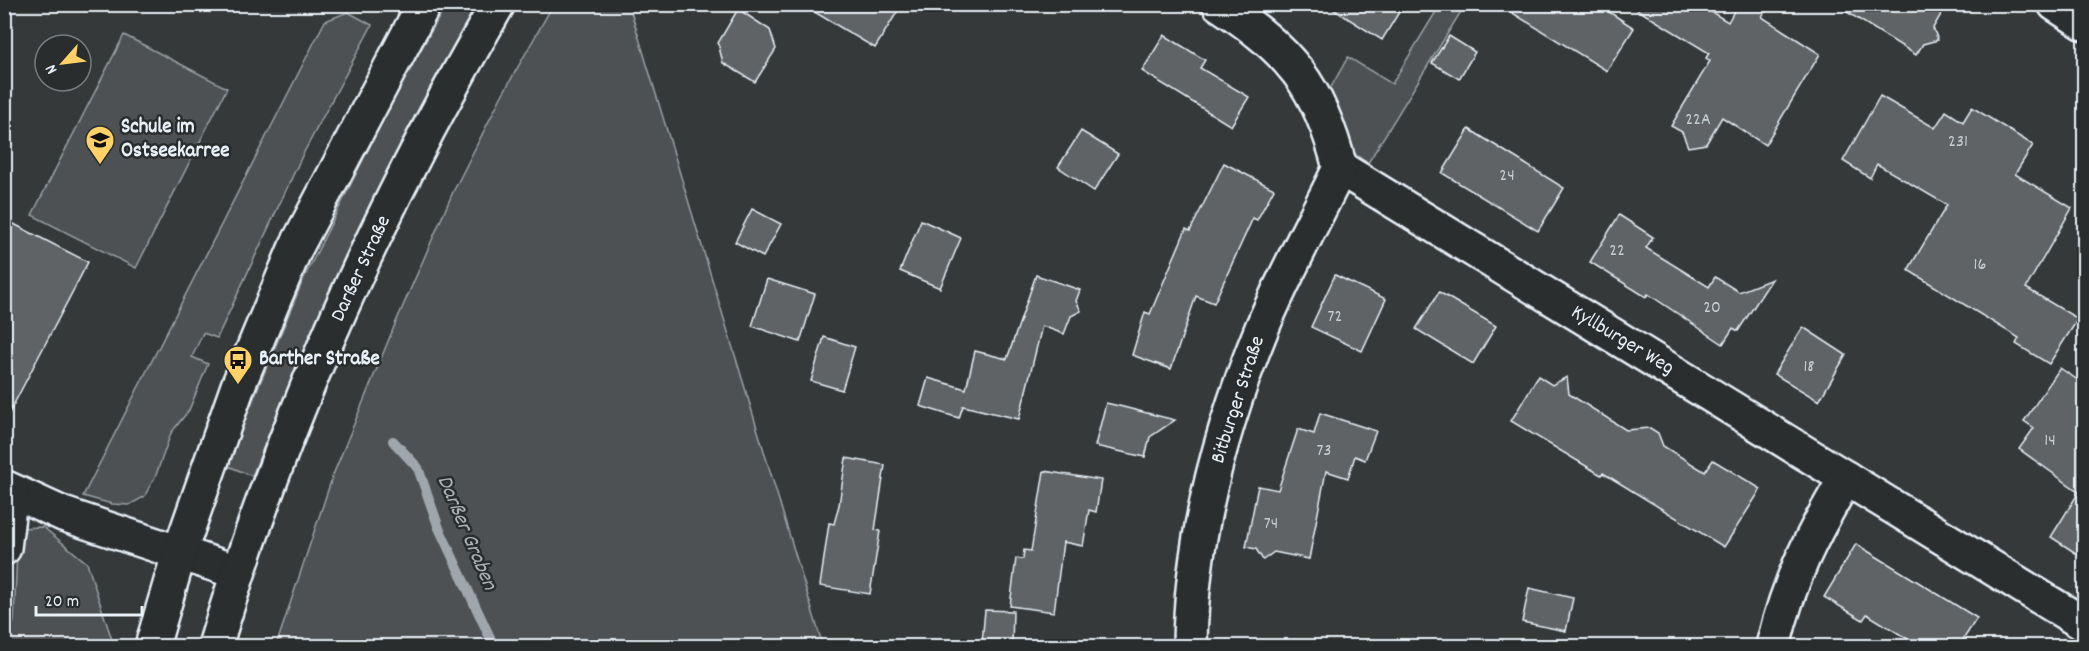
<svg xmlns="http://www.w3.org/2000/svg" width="2089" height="651" font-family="Dekko,sans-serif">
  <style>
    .green { fill: #4d5152; stroke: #9aa1a5; stroke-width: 1.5 }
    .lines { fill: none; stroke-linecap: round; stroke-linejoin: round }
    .stream { stroke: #a0a7ac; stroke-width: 10 }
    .building { fill: #5f6365; stroke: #e8f1f8; stroke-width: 1.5 }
    .minor-casing { stroke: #e8f1f8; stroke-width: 38 }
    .major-casing { stroke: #e8f1f8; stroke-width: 38 }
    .minor { stroke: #2a2d2e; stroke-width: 33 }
    .major { stroke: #2a2d2e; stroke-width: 33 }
    .labels { text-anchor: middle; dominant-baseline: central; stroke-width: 5; stroke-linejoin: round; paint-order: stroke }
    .number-label { font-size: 18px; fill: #c6ced3 }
    .poi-label { font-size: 21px; font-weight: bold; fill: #e8f1f8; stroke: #2a2d2e; text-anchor: start }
    .street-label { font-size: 21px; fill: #e8f1f8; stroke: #2a2d2e }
    .water-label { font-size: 22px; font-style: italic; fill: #acb3b8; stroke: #2a2d2e }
  </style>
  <rect width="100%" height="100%" fill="#35393a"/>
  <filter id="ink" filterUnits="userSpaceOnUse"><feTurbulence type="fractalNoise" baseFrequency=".0167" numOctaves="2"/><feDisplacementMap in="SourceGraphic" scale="12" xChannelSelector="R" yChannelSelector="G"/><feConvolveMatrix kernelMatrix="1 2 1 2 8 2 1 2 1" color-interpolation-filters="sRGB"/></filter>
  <g filter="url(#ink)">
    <g class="green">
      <path d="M446,5H477C388,155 316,314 252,476L226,465L304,278L394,98Z"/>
      <polygon points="553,5 629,5 823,646 276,646 333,475 396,322 453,192 501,97"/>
      <polygon points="1440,5 1465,5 1368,163 1355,154 1326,96 1348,57 1392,84"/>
      <polygon points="348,12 372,25 302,156 217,338 203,333 192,357 208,364 189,410 171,433 156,475 144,497 129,505 112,504 83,496 325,21"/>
      <polygon points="124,35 227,88 136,268 32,215"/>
      <polygon points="43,527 87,563 114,646 6,646 14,621 18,528"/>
    </g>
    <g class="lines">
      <polyline class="stream" points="393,441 418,468 439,528 494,646"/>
    </g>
    <g class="building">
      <polygon points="801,4 902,4 875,48"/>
      <polygon points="1325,4 1404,4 1382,40"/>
      <polygon points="1498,4 1597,4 1634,28 1607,71"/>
      <polygon points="1628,4 1698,4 1728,22 1738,4 1769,4 1762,17 1820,54 1765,145 1722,117 1706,144 1688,147 1682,132 1671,126 1710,61 1706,58 1709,53"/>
      <polygon points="1834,4 1947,4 1933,28 1938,40 1923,44 1916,55"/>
      <polygon points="738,9 770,30 776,49 755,82 723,63 718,43"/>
      <polygon points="1164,35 1205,60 1200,68 1249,97 1231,126 1142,71"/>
      <polygon points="1449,36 1475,52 1459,79 1432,63"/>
      <polygon points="1880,96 1935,128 1946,111 1963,122 1972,107 2033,145 2015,174 2072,208 2026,288 2078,319 2049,364 2016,344 2019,338 1908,270 1947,205 1877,164 1870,178 1843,161"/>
      <polygon points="1469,129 1564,188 1538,231 1442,173"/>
      <polygon points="1081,131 1118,154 1094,191 1058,167"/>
      <polygon points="1224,163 1274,189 1257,220 1253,218 1214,303 1196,296 1171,369 1132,355 1145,312 1150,314 1186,229 1190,231"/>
      <polygon points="752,209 781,224 763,257 735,242"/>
      <polygon points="1619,215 1653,237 1646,248 1709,287 1715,277 1739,292 1772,279 1738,331 1733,328 1723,344 1648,294 1646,297 1590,262"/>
      <polygon points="4,219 88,262 4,423"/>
      <polygon points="921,220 961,238 940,288 900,271"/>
      <polygon points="1036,275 1080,290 1076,301 1081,311 1071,316 1064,334 1042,326 1019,419 963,406 959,418 920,406 928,378 966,389 975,351 1007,359"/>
      <polygon points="1335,275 1386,299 1362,351 1311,327"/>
      <polygon points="767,279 815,294 800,342 752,326"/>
      <polygon points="1439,292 1496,326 1473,364 1416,329"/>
      <polygon points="1803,327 1846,355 1819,401 1774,374"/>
      <polygon points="824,337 855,347 842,390 811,381"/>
      <polygon points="2060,368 2085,385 2085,559 2051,537 2079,492 2019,449 2034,428 2024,421"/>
      <polygon points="1538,376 1552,385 1567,377 1569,394 1626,430 1650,428 1658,433 1663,446 1705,472 1713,460 1761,489 1724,547 1603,473 1601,475 1511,421"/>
      <polygon points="1106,403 1119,406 1175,420 1150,437 1145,457 1095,446"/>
      <polygon points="1320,413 1376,431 1365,460 1355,456 1348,478 1326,471 1309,559 1274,552 1263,560 1256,549 1246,547 1258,486 1278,490 1298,429 1314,434"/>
      <polygon points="846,458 885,465 875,530 880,531 870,594 820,586 829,523 834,524 839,505"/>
      <polygon points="1044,471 1101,480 1096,512 1089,510 1083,546 1063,542 1054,612 1010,606 1016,558 1023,559 1024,550 1031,551"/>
      <polygon points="1856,544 1977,618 1959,646 1919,646 1867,614 1863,620 1824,597"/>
      <polygon points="1529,588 1573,598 1566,631 1522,622"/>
      <polygon points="985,610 1013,611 1012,645 982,643"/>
    </g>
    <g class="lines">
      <g class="minor-casing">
        <g id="minor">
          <path d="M1219,4C1290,51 1319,85 1340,168L2084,624"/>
          <polyline points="4,487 63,514 237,572"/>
          <polyline points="4,548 11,491"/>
          <path d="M1190,646C1191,538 1221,428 1262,328C1285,274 1314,221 1340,168"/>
          <path d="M1773,646C1789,580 1811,536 1846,478"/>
        </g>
      </g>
      <g class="major-casing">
        <g id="major">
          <polyline points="2055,4 2084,23"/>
          <polyline points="152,646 180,551 208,471 238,386 295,249 424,4"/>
          <path d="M215,646C282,423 380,206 498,4"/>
        </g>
      </g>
      <use href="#minor" class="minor"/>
      <use href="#major" class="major"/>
    </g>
  </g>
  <defs>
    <g id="school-pin" transform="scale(1.5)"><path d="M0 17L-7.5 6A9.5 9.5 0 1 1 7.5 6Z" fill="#ffd166" stroke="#2a2d2e"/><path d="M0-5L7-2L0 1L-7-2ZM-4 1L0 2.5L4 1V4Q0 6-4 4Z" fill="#111"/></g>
    <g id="bus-pin" transform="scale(1.5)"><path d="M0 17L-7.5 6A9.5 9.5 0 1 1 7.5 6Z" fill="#ffd166" stroke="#2a2d2e"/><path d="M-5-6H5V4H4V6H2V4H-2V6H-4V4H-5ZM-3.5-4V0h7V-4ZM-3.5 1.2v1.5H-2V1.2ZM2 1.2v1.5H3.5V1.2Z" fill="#111"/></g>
  </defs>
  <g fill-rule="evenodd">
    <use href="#school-pin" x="100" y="140"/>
    <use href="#bus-pin" x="238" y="360"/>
  </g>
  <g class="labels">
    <g class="number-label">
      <text x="1698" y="120">22A</text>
      <text x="1958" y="142">231</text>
      <text x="1507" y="176">24</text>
      <text x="1617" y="251">22</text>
      <text x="1980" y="265">16</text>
      <text x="1712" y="308">20</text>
      <text x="1335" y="317">72</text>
      <text x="1809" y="367">18</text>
      <text x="2050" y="441">14</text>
      <text x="1324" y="451">73</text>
      <text x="1271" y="524">74</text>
    </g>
    <g class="poi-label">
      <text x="121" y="128">Schule im<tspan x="121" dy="24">Ostseekarree</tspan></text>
      <text x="259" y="360">Barther Straße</text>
    </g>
    <g class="street-label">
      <text transform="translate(362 269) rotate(-65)">Darßer Straße</text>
      <text transform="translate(1622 341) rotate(31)">Kyllburger Weg</text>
      <text transform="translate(1239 400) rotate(-72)">Bitburger Straße</text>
    </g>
    <g class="water-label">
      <text transform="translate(466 533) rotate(67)">Darßer Graben</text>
    </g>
  </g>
  <rect width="2089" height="651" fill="none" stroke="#2a2d2e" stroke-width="24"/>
  <rect x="12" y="12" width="2065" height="627" fill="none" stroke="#e8f1f8" stroke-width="2" filter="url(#ink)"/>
  <g transform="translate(63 63) rotate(242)"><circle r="28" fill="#2a2d2e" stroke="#767b7f" stroke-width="1.5"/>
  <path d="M0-4.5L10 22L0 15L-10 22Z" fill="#ffd166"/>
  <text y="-9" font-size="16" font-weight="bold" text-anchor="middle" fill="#e8f1f8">N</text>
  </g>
  <path d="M36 606v9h106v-9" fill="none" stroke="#e8f1f8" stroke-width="3"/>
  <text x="45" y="606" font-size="18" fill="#e8f1f8" stroke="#2a2d2e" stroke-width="4.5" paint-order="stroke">20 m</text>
</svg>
